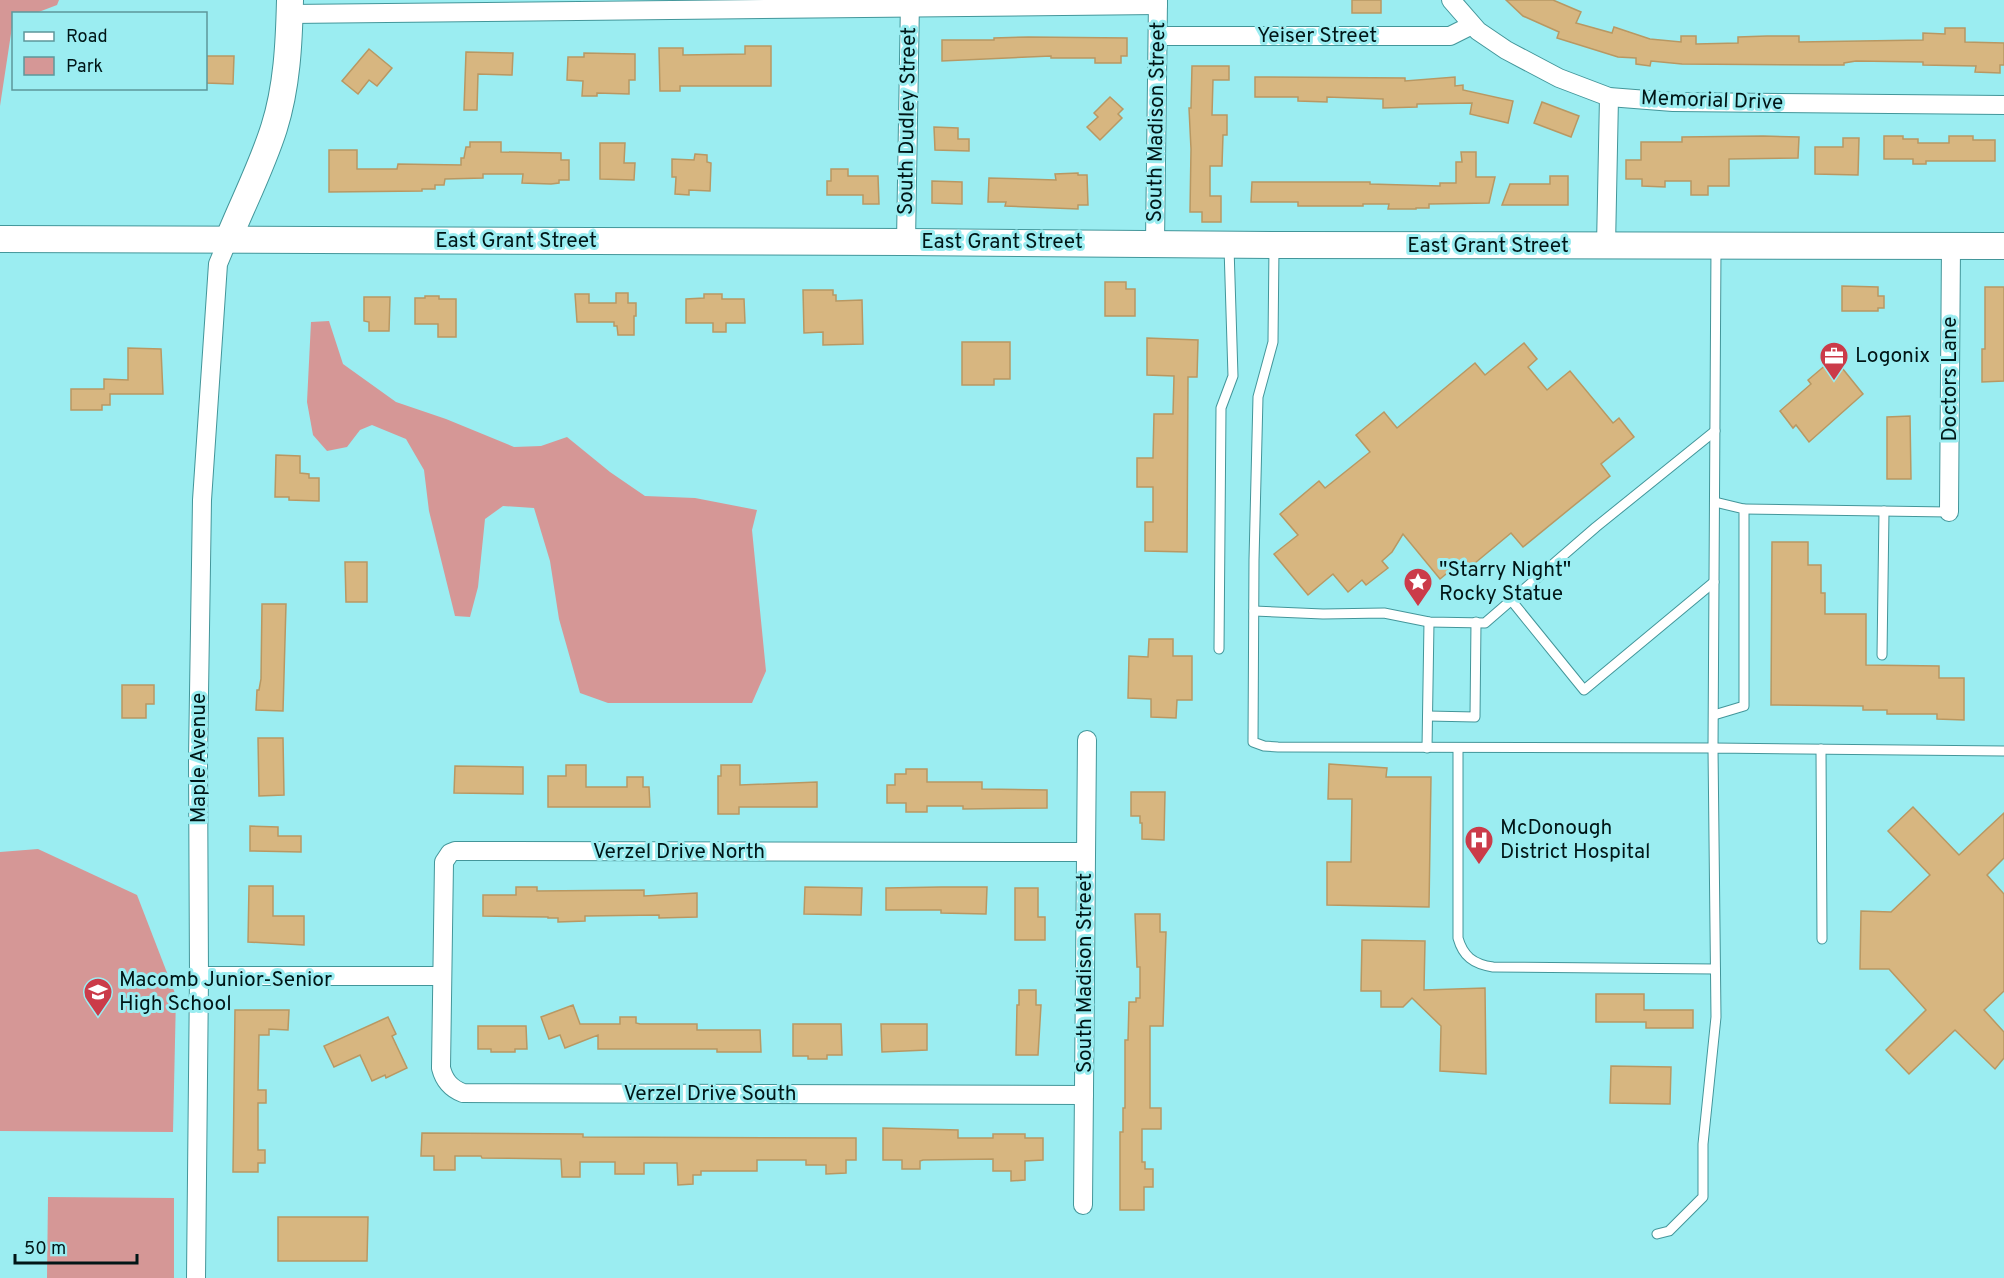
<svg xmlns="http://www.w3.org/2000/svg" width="2004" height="1278" font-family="Overpass,sans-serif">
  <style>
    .green { fill: #d59796 }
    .building { fill: #d7b680; stroke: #b89863; stroke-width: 1.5 }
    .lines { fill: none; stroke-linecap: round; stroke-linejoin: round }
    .lane-casing { stroke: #43969a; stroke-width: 11 }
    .street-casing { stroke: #43969a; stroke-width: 20 }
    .secondary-casing { stroke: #43969a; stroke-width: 28 }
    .lane { stroke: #fff; stroke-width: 9 }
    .street { stroke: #fff; stroke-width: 18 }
    .secondary { stroke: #fff; stroke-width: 26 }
    .labels { text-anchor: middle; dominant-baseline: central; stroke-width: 6; stroke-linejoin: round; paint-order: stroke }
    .street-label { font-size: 21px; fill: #001617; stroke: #9bedf1 }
    .poi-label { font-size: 21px; fill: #001617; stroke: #9bedf1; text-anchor: start }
  </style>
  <rect width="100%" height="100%" fill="#9bedf1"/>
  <g class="green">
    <polygon points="0,0 59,0 57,5 36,13 14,14 0,106"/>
    <polygon points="329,321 343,364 396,402 446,419 514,447 541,446 567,437 610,472 645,496 695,498 757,510 752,530 766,671 752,703 608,703 580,693 559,619 550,561 534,508 503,506 485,519 478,587 470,617 455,616 429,511 424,470 406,439 372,425 360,430 347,447 327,451 313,435 307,402 311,322"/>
    <polygon points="38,849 137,895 176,996 173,1132 0,1131 0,852"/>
    <polygon points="48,1197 174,1198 174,1278 47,1278"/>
  </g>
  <g class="building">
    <rect x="1352" y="0" width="29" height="13"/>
    <polygon points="1506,0 1553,0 1581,12 1576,23 1612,33 1614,27 1650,39 1681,42 1681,36 1696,36 1696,44 1738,43 1738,37 1767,36 1799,36 1799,42 1923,40 1923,33 1945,34 1945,28 1965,28 1965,42 2004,43 2004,65 2000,65 2000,73 1975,72 1976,66 1923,65 1923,62 1856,61 1844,63 1844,65 1824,65 1682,64 1651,61 1650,66 1636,64 1636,58 1618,57 1557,38 1559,32 1523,16"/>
    <polygon points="1029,37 1127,38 1127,56 1121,56 1121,63 1095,63 1095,58 1051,58 1051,56 942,61 942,40 994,40 994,38"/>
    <polygon points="745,46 771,46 771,86 680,86 680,91 660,91 659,48 683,48 683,55 745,54"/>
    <polygon points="369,49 392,68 377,86 369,80 358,94 342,81"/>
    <polygon points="466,52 513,53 512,75 478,74 477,110 464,110"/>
    <polygon points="584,53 635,54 635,80 629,80 629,94 597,93 597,96 582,96 583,81 567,80 568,57 584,57"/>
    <polygon points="206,56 234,56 233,84 206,83"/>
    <polygon points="1192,66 1229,66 1229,80 1213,80 1212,115 1227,115 1227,135 1223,135 1222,166 1210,166 1210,196 1221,196 1221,222 1202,222 1202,212 1190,212 1191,149 1189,108 1191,108"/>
    <polygon points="1255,77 1405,78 1405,81 1455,77 1455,86 1463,85 1463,90 1513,101 1508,123 1470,114 1472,103 1417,104 1417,107 1383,108 1383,99 1327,97 1327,102 1298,101 1298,97 1255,97"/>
    <polygon points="1110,97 1123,109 1118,114 1122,118 1100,140 1087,127 1098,117 1094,113"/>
    <polygon points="1542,102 1579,116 1571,137 1534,123"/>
    <polygon points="934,127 958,128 958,139 969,139 969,151 935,150"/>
    <polygon points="1763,136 1799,137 1798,158 1729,159 1729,186 1708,186 1708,195 1691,195 1691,181 1665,181 1665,187 1642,186 1642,179 1626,179 1626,160 1641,160 1641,142 1682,142 1682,137"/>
    <polygon points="1884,136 1903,136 1903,139 1918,139 1918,143 1949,143 1949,136 1973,136 1973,140 1995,140 1995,161 1926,161 1926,164 1913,164 1913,159 1884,159"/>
    <polygon points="1843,138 1859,138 1858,175 1815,174 1815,147 1843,147"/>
    <polygon points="470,142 501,142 501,152 561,153 561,160 569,160 569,180 559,180 559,183 551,184 522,183 523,174 483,174 483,178 445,179 444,185 435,185 435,189 422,189 422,191 329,192 329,150 357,150 357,169 397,169 398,164 461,165 461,158 464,158 466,147 470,147"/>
    <polygon points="600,143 625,143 624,163 635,163 634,180 600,179"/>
    <polygon points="1461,152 1476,152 1476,177 1495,177 1489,203 1429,204 1429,208 1416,208 1416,209 1388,209 1389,204 1363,204 1363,206 1298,206 1298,202 1251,202 1252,182 1370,182 1370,184 1440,186 1440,183 1456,183 1456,162 1462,162"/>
    <polygon points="695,154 707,155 707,162 711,163 710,191 689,190 689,195 675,194 676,177 672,177 672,159 694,160"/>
    <polygon points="831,169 848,169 848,176 878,176 879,204 863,204 863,195 827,195 827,181 831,181"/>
    <polygon points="1078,173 1078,175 1087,175 1088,205 1078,205 1078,209 1005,206 1006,202 988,202 989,178 1056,180 1055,174"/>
    <polygon points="1550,176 1568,176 1568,205 1502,205 1510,184 1550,184"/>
    <polygon points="932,181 962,182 962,204 932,203"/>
    <polygon points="1105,282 1126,282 1126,289 1135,289 1135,316 1105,316"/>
    <polygon points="1842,286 1878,287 1878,296 1884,296 1884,308 1878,308 1878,311 1842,311"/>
    <polygon points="1985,287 2004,287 2004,381 1982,382 1982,349 1985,349"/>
    <polygon points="803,290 833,290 833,295 836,295 836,301 862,300 863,344 823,345 823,332 804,333"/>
    <polygon points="616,293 628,293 628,303 636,303 636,316 634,316 634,335 618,335 617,326 614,326 614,322 577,322 575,294 589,294 589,303 616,303"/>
    <polygon points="704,294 722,294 722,299 744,299 745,323 726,323 726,332 713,332 713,323 686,323 686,299 704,298"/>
    <polygon points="425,296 439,296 439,299 456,299 456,337 438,337 438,324 415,324 415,298 425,298"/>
    <polygon points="364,297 390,297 389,331 369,331 369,322 364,321"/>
    <polygon points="1147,338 1198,340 1197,377 1188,377 1187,552 1145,551 1145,522 1153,522 1153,487 1137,487 1137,458 1153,458 1154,414 1173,414 1174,376 1147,375"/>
    <polygon points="962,342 1010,342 1010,379 994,379 994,385 962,385"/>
    <polygon points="1524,343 1537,359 1528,367 1547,390 1570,371 1613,423 1619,418 1634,437 1601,464 1610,476 1523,547 1511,533 1469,568 1463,560 1440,579 1403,534 1392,552 1382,561 1388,568 1366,585 1362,580 1348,592 1333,574 1308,595 1274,554 1298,535 1280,514 1319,481 1325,488 1370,452 1356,435 1384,412 1397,428 1475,363 1485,375"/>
    <polygon points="128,348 161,349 163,394 110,394 110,405 102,405 102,410 71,410 71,389 104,389 104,379 128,380"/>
    <polygon points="1834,358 1863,394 1809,442 1796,425 1793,428 1780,411 1811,384 1808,380"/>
    <polygon points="1910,416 1911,479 1887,479 1887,417"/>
    <polygon points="276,455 300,456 300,473 309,474 309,478 319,478 319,501 289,500 289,497 275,497"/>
    <polygon points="1772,542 1808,542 1808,565 1821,565 1821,593 1825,593 1825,614 1866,614 1866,665 1939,666 1939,678 1964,678 1964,720 1937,719 1937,714 1887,714 1887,710 1863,710 1863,706 1771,705"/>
    <polygon points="345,562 367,562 367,602 346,602"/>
    <polygon points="262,604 286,604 283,711 256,710 257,690 259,690 261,679"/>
    <polygon points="1149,639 1173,639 1173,656 1192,656 1192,700 1177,700 1176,718 1151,717 1151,699 1128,698 1129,656 1148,657"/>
    <polygon points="122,685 154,685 154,704 146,704 146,718 122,718"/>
    <polygon points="258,738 283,738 284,795 259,796"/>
    <polygon points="1329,764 1387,768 1386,777 1431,777 1429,907 1327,905 1327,862 1351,862 1352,799 1328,799"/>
    <polygon points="566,765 586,765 586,787 627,787 627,777 643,777 643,787 649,787 650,807 548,807 548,776 566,776"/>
    <polygon points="721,765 740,765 740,785 817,782 817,807 739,807 739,814 718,814 718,776 721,776"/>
    <polygon points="455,766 523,767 523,794 454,793"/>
    <polygon points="906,769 927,769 927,782 982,782 982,789 1047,790 1047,808 963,809 963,806 927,806 927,812 906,812 906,803 887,803 887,785 895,785 895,774 906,774"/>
    <polygon points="1131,792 1165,792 1164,840 1142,839 1142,823 1140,823 1140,816 1131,816"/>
    <polygon points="1913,807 1959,855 2004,813 2004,858 1987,875 2004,894 2004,991 1984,1010 2004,1032 2004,1058 1995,1069 1955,1030 1909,1074 1886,1050 1926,1010 1889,969 1860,969 1861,911 1891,912 1930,875 1888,831"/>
    <polygon points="250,826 278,827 278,836 301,836 301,852 250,851"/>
    <polygon points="249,886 273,886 273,916 304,916 304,945 248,942"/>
    <polygon points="516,887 537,887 537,891 644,890 644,896 697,893 697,917 659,918 659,915 585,916 585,921 558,922 558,918 548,918 548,917 483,916 483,895 516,895"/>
    <polygon points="805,887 862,888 861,915 804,914"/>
    <polygon points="941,887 987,887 986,914 941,913 941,910 886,910 886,888"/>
    <polygon points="1015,888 1038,888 1038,917 1045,917 1045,940 1015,940"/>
    <polygon points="1135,914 1160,914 1160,932 1166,932 1163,1026 1150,1026 1150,1108 1161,1108 1161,1129 1142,1129 1142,1162 1145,1162 1145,1169 1153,1169 1153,1187 1144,1187 1144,1210 1120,1210 1120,1132 1123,1132 1123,1108 1125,1108 1125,1040 1128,1040 1129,1002 1136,1002 1136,998 1140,998 1140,967 1137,967"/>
    <polygon points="1362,940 1425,941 1424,990 1485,988 1486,1074 1440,1071 1441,1026 1412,998 1403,1007 1381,1007 1381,991 1361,991"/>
    <polygon points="1019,990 1036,990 1036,1005 1041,1005 1038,1055 1016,1055 1017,1005 1019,1005"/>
    <polygon points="1596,994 1644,994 1644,1010 1693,1010 1693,1028 1646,1028 1646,1022 1596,1022"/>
    <polygon points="573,1005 580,1024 620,1024 620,1017 636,1017 636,1023 640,1024 697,1024 697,1030 760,1030 761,1052 717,1052 717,1049 598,1049 598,1035 565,1048 560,1035 549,1039 541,1017"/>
    <polygon points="235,1010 289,1010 288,1030 269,1029 269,1035 259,1035 258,1090 266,1090 266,1103 258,1103 258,1150 265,1150 265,1163 258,1163 258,1172 233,1172"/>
    <polygon points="388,1017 396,1034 392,1036 407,1068 386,1078 385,1075 372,1081 360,1055 334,1067 324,1046"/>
    <polygon points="793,1024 841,1024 842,1055 827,1055 827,1059 808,1059 808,1056 793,1056"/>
    <polygon points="881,1024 927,1024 927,1050 882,1052"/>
    <polygon points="478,1026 526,1026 527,1049 515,1049 515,1052 491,1052 491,1049 478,1049"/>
    <polygon points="1611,1066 1671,1067 1670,1104 1610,1103"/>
    <polygon points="883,1128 958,1130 958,1138 993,1138 993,1134 1025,1134 1025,1138 1043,1138 1043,1160 1025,1161 1025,1180 1011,1181 1011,1171 993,1171 993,1159 923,1160 920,1161 920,1169 902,1169 902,1160 883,1160"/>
    <polygon points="422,1133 583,1134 583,1137 856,1138 856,1160 846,1160 846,1173 826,1174 826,1165 806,1165 806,1160 757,1160 757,1171 701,1171 701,1175 693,1175 693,1184 678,1185 677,1163 644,1163 644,1174 615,1174 615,1162 580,1162 580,1177 562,1177 561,1159 482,1158 481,1156 455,1156 455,1170 434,1170 434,1156 421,1156"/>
    <polygon points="278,1217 368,1217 367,1261 278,1261"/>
  </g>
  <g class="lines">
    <g class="lane-casing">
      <g id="lane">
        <polyline points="1274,247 1273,342 1258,397 1254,560 1253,742 1264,746 1278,747 1713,748 1716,247"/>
        <polyline points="1744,509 1949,512"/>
        <polyline points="1511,600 1584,690 1714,582"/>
        <polyline points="1254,611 1323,614 1384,613 1429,622 1485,623 1596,527 1715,431"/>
        <polyline points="1219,649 1221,408 1233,376 1229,247"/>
        <polyline points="1882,655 1884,511"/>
        <polyline points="1714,715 1744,706 1744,509 1715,502"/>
        <polyline points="1428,716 1475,717 1476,622"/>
        <polyline points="1427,748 1429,622"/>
        <path d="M1458,748V938C1463,956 1473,964 1493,967L1715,969"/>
        <polyline points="1821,749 1822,939"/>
        <polyline points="1657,1234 1669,1231 1703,1197 1703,1144 1716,1017 1713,748 2004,751"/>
      </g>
    </g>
    <g class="street-casing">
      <g id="street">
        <polyline points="1451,0 1478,31 1506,50 1559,78 1609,97 1673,102 2004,105"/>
        <polyline points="289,14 1158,5"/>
        <polyline points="1158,36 1450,36 1472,25"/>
        <polyline points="906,242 910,0"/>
        <polyline points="1155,243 1158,0"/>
        <polyline points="1606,246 1609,97"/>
        <polyline points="1949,512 1951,246"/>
        <polyline points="199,976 441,976"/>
        <path d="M1084,1095L463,1093C450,1088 444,1080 441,1068L444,862L450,853L455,851L1086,852"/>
        <polyline points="1083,1205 1087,740"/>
        <polyline points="196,1278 199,976 198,758 202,500 218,264 228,240"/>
      </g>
    </g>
    <g class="secondary-casing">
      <g id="secondary">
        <polyline points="0,239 906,242 1274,245 2004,246"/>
        <path d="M228,240C243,203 262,166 274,128C287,87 289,43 290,0"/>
      </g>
    </g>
    <use href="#lane" class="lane"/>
    <use href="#street" class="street"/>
    <use href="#secondary" class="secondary"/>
  </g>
  <defs>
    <g id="office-pin" transform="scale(1.5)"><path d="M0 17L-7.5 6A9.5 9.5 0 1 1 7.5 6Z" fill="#cb3b49" stroke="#9bedf1"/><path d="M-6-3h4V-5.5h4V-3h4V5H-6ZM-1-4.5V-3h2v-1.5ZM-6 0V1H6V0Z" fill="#fff"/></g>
    <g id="sight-pin" transform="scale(1.5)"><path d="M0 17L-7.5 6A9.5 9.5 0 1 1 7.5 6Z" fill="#cb3b49" stroke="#9bedf1"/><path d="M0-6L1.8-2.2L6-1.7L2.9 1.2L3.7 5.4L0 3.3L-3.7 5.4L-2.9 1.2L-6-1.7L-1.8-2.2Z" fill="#fff"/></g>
    <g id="hospital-pin" transform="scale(1.5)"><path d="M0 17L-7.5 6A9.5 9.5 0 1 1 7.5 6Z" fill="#cb3b49" stroke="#9bedf1"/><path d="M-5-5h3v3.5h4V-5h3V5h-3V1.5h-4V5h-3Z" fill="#fff"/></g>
    <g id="school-pin" transform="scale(1.5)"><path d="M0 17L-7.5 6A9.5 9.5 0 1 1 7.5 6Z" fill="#cb3b49" stroke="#9bedf1"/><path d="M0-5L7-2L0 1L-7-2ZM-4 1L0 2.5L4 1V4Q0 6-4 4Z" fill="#fff"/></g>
  </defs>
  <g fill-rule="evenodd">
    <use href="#office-pin" x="1834" y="356"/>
    <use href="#sight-pin" x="1418" y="582"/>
    <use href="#hospital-pin" x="1479" y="840"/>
    <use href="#school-pin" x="98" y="992"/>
  </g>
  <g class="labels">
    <g class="street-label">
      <text x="1317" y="36">Yeiser Street</text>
      <text transform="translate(1712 101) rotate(2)">Memorial Drive</text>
      <text transform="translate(908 121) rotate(-89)">South Dudley Street</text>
      <text transform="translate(1157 122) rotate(-89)">South Madison Street</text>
      <text x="516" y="241">East Grant Street</text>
      <text x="1002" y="242">East Grant Street</text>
      <text x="1488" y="246">East Grant Street</text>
      <text transform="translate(1950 379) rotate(-90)">Doctors Lane</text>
      <text transform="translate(199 758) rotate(-90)">Maple Avenue</text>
      <text x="679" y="852">Verzel Drive North</text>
      <text transform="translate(1085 973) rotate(-90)">South Madison Street</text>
      <text x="710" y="1094">Verzel Drive South</text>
    </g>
    <g class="poi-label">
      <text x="1855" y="356">Logonix</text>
      <text x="1439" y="570">"Starry Night"<tspan x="1439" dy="24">Rocky Statue</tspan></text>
      <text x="1500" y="828">McDonough<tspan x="1500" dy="24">District Hospital</tspan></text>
      <text x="119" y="980">Macomb Junior-Senior<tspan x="119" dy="24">High School</tspan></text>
    </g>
  </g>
  <rect x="12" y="12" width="195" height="78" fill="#9bedf1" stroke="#5d979a" stroke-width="1.5"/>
  <rect x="24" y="32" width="30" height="9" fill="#ffffff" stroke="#5d979a" stroke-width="1.5"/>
  <text x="66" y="42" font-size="18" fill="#001617">Road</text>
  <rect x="24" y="57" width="30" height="18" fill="#d59796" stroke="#5d979a" stroke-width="1.5"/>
  <text x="66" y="72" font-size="18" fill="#001617">Park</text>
  <path d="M15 1254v9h122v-9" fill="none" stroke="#001617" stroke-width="3"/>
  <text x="24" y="1254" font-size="18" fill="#001617" stroke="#9bedf1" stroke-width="4.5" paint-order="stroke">50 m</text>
</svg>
